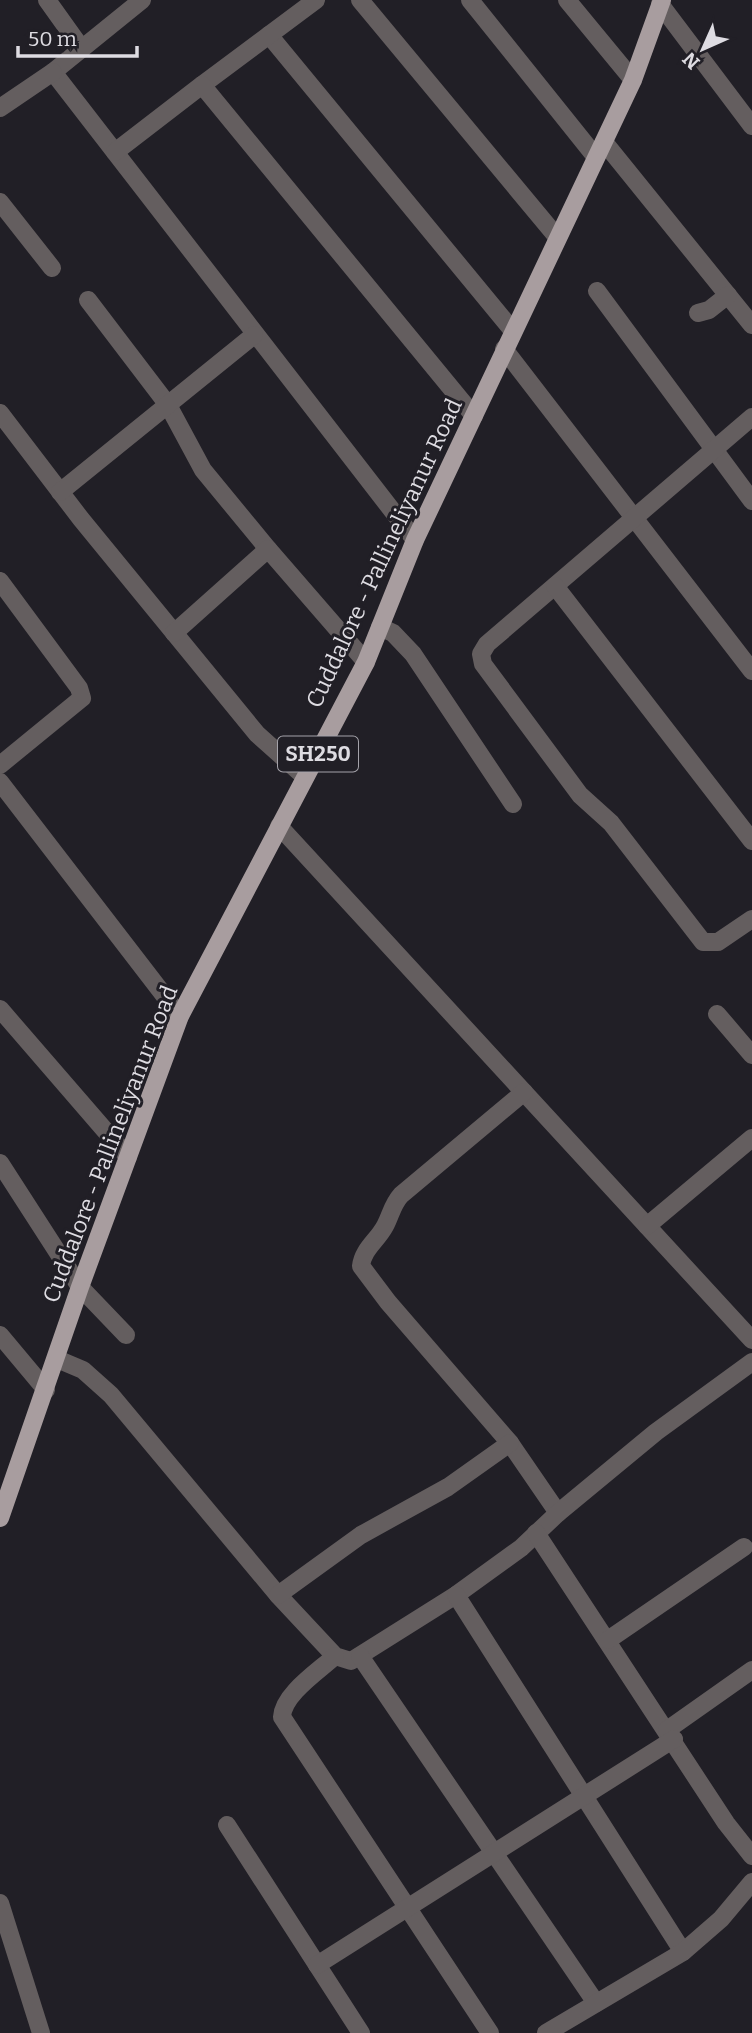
<svg xmlns="http://www.w3.org/2000/svg" width="752" height="2033" font-family="Bitter,serif">
  <style>
    .lines { fill: none; stroke-linecap: round; stroke-linejoin: round }
    .minor { stroke: #645e5f; stroke-width: 18 }
    .primary { stroke: #a89d9f; stroke-width: 18 }
    .labels { text-anchor: middle; dominant-baseline: central; stroke-width: 6; stroke-linejoin: round; paint-order: stroke }
    .shield { fill: #211f26; stroke: #a5a3aa; stroke-width: 2 }
    .shield-label { font-size: 21px; font-weight: bold; fill: #dedce2 }
    .street-label { font-size: 23px; fill: #dedce2; stroke: #211f26 }
  </style>
  <rect width="100%" height="100%" fill="#211f26"/>
  <g class="lines">
    <g class="minor">
      <polyline points="47,0 82,49"/>
      <polyline points="142,0 53,72 415,540"/>
      <polyline points="360,0 557,237"/>
      <polyline points="470,0 595,156"/>
      <polyline points="567,0 633,80"/>
      <polyline points="660,4 752,126"/>
      <polyline points="269,35 513,331"/>
      <polyline points="202,85 316,0"/>
      <polyline points="0,108 53,72"/>
      <polyline points="604,142 752,325"/>
      <polyline points="115,152 202,85 474,416"/>
      <polyline points="0,202 52,268"/>
      <polyline points="597,291 752,501"/>
      <polyline points="88,300 168,405 203,470 268,549"/>
      <polyline points="698,313 709,310 728,295"/>
      <polyline points="504,349 752,671"/>
      <polyline points="0,413 81,519 257,734 305,777"/>
      <polyline points="752,417 487,644 481,654 483,664 580,795 611,823 703,942 718,942 752,919"/>
      <polyline points="60,492 254,335"/>
      <polyline points="0,581 79,688 82,698 0,765"/>
      <polyline points="555,586 752,841"/>
      <polyline points="380,627 393,633 413,654 513,804"/>
      <polyline points="174,633 268,549 366,662"/>
      <polyline points="0,782 180,1016"/>
      <polyline points="279,826 752,1340"/>
      <polyline points="0,1009 128,1157"/>
      <polyline points="717,1014 752,1055"/>
      <path d="M524,1092L401,1195C392,1205 391,1215 385,1226C377,1241 363,1249 361,1266L388,1302L510,1443L558,1513"/>
      <polyline points="0,1163 80,1287 126,1335"/>
      <polyline points="647,1226 752,1138"/>
      <polyline points="0,1335 46,1390"/>
      <polyline points="57,1359 83,1370 111,1395 278,1595 335,1656 351,1661 456,1595 521,1548 558,1513 656,1432 752,1362"/>
      <polyline points="536,1533 726,1823 752,1856"/>
      <polyline points="278,1595 361,1535 448,1487 510,1443"/>
      <polyline points="456,1595 683,1952"/>
      <polyline points="608,1640 744,1547"/>
      <path d="M335,1656C319,1671 283,1694 282,1717L490,2033"/>
      <polyline points="360,1656 596,2003"/>
      <polyline points="667,1730 752,1670"/>
      <polyline points="227,1825 361,2033"/>
      <polyline points="0,1903 41,2033"/>
      <polyline points="317,1965 674,1739"/>
      <polyline points="546,2033 683,1952 721,1919 752,1882"/>
    </g>
    <polyline class="primary" points="0,1518 80,1287 180,1016 366,662 415,540 633,80 662,0"/>
  </g>
  <g class="labels">
    <rect class="shield" x="278" y="736.5" width="80" height="35" rx="5"/>
    <g class="shield-label">
      <text x="318" y="754">SH250</text>
    </g>
    <g class="street-label">
      <text transform="translate(384 553) rotate(-65)">Cuddalore - Pallineliyanur Road</text>
      <text transform="translate(110 1144) rotate(-69)">Cuddalore - Pallineliyanur Road</text>
    </g>
  </g>
  <g transform="translate(703 49) rotate(225)" stroke="#211f26" stroke-width="5" paint-order="stroke">
  <path d="M0-5L12 26L0 18L-12 26Z" fill="#dedce2"/>
  <text y="-10" font-size="19" font-weight="bold" text-anchor="middle" fill="#dedce2">N</text>
  </g>
  <path d="M18 46v10h119v-10" fill="none" stroke="#dedce2" stroke-width="3.5"/>
  <text x="28" y="46" font-size="21" fill="#dedce2" stroke="#211f26" stroke-width="5" paint-order="stroke">50 m</text>
</svg>
